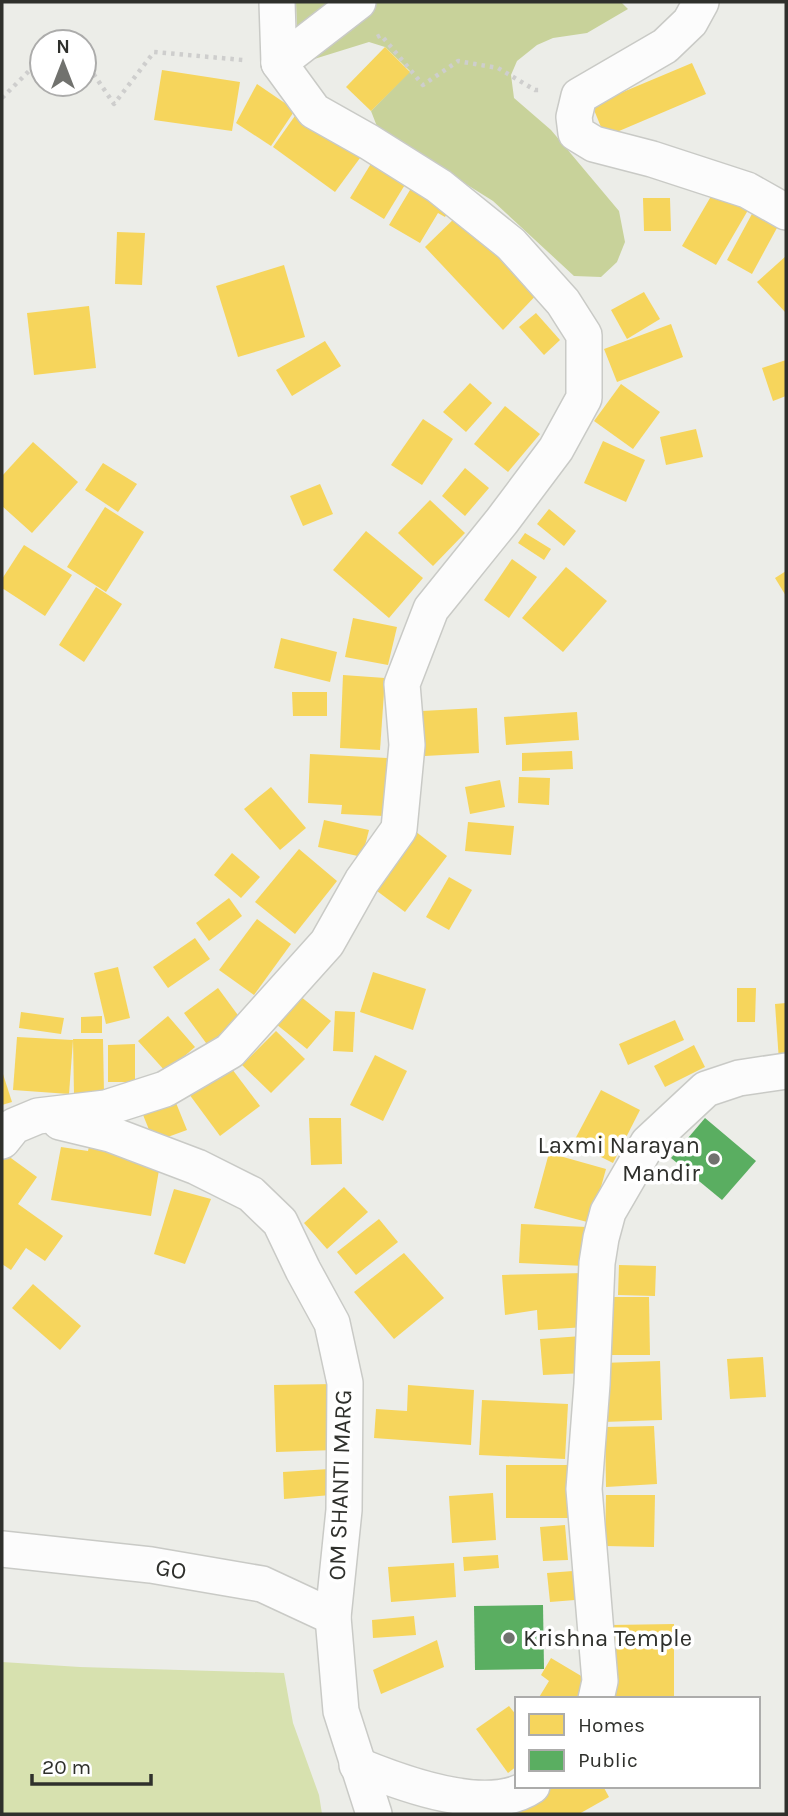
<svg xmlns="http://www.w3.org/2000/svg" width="788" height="1816" font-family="Karla,sans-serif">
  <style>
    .green { fill: #d7e1af }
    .forest { fill: #c8d29a }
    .homes { fill: #f6d55c }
    .public { fill: #5aae61 }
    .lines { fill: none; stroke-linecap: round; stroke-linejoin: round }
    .minor-casing { stroke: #c9cac6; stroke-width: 38 }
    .path { stroke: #cececd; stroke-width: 4.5; stroke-dasharray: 3.5 5; stroke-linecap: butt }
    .minor { stroke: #fcfcfc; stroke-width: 35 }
    .poi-dot { fill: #71726e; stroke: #fff; stroke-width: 2.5 }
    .labels { text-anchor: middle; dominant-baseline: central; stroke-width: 7; stroke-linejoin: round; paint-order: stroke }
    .poi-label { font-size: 24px; fill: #2f302c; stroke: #fff; text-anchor: end }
    .street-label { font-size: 24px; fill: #2f302c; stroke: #fff }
  </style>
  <rect width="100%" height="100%" fill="#ecede8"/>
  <polygon class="green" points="2,1662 80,1667 284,1673 293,1723 319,1795 322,1814 2,1814"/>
  <polygon class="forest" points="296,2 621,2 628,9 587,33 553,38 537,45 517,61 511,75 514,98 551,130 619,211 625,242 617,262 601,277 574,276 493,201 378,129 371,111 410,71 385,47 369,42 311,60 297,29"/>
  <g class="homes">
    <polygon points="385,47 410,72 371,111 346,87"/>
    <polygon points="692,63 706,94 605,137 592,105"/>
    <polygon points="162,70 240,82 232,131 154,120"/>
    <polygon points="257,84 295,110 271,146 236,123"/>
    <polygon points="297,113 360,158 335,192 273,147"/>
    <polygon points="372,162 406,183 384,219 350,198"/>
    <polygon points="413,185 451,207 445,217 438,213 420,243 389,225"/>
    <polygon points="717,186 751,205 716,265 682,246"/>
    <polygon points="643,198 670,198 671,231 644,231"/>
    <polygon points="753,212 778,226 752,274 727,260"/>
    <polygon points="460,213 542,289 503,330 425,247"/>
    <polygon points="117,232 145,233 142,285 115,284"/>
    <polygon points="786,256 786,313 757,282"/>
    <polygon points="284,265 305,337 238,357 216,286"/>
    <polygon points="644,292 660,319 627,339 611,310"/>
    <polygon points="89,306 96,368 34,375 27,313"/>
    <polygon points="536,313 560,340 544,355 519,327"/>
    <polygon points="671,324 683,357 617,382 604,349"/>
    <polygon points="325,341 341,366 292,396 276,370"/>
    <polygon points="786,360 786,396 773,401 762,368"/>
    <polygon points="470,383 492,403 466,432 443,412"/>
    <polygon points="621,384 660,412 633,449 594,421"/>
    <polygon points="505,406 540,434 508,472 474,444"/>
    <polygon points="423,419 453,439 422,485 391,465"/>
    <polygon points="696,429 703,457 666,465 660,437"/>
    <polygon points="603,441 645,460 626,502 584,483"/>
    <polygon points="33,442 78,482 32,533 2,506 2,476"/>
    <polygon points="103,463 137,484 118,512 85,490"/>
    <polygon points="465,468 489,488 465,516 442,496"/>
    <polygon points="320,484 333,514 303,526 290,496"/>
    <polygon points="430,500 465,533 433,566 398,533"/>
    <polygon points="105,507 144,532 106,592 67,567"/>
    <polygon points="549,509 576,531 564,546 537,524"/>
    <polygon points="366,531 423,578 389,618 333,570"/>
    <polygon points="525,533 551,549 544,560 518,543"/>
    <polygon points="24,545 72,575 45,616 2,588 2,579"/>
    <polygon points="512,559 537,577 509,618 484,600"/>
    <polygon points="566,567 607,601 563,652 522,618"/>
    <polygon points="786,571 786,596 775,578"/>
    <polygon points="96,587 122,604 84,662 59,645"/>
    <polygon points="353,618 397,627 388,665 345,657"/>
    <polygon points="281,638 337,652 330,682 274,668"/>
    <polygon points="343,675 385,678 380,750 340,748"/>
    <polygon points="292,692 327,692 327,716 293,716"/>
    <polygon points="477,708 479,753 425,756 422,711"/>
    <polygon points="577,712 579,740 506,745 504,717"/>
    <polygon points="572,751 573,769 522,771 522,753"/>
    <polygon points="310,754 387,758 384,816 341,814 342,805 308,803"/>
    <polygon points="519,777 550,778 549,805 518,803"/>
    <polygon points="500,780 505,807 470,814 465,787"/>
    <polygon points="271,787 306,828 280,850 244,809"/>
    <polygon points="324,820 369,830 362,857 318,847"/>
    <polygon points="468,822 514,826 511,855 465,851"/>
    <polygon points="415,831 447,856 405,912 373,888"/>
    <polygon points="299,849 337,881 295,934 255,902"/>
    <polygon points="232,853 260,877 241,898 214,875"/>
    <polygon points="449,877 472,890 449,930 426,917"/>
    <polygon points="229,898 242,916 209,941 196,923"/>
    <polygon points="257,919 291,944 254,995 219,970"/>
    <polygon points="195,938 210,959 168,988 153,967"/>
    <polygon points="118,967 130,1018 106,1024 94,973"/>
    <polygon points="373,972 426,989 413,1030 360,1012"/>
    <polygon points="218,988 243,1022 209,1047 184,1013"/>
    <polygon points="737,988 756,988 755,1022 737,1022"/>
    <polygon points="300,996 331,1021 307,1049 276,1024"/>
    <polygon points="786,1003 786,1061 779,1061 775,1004"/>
    <polygon points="335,1011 355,1012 353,1052 333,1051"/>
    <polygon points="21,1012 64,1018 61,1034 19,1028"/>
    <polygon points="102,1016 102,1033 81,1033 81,1017"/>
    <polygon points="168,1016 195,1047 166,1072 138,1041"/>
    <polygon points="675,1020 684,1040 628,1065 619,1044"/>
    <polygon points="276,1031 305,1059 271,1093 242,1065"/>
    <polygon points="17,1037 73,1040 69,1094 13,1090"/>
    <polygon points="73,1039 103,1039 104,1094 74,1095"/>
    <polygon points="135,1044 135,1082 108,1082 108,1045"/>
    <polygon points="694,1045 705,1067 665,1087 654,1066"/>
    <polygon points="375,1055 407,1071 383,1121 350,1105"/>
    <polygon points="229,1065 260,1106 220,1136 189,1094"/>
    <polygon points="2,1071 12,1102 2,1105"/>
    <polygon points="601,1090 640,1110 613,1163 573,1143"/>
    <polygon points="174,1098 187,1130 154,1142 141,1110"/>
    <polygon points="309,1118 341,1118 342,1164 311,1165"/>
    <polygon points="90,1142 162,1153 151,1216 51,1200 61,1147 88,1151"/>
    <polygon points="4,1153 37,1177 18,1204 63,1236 45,1261 26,1248 11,1270 2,1264 2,1156"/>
    <polygon points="549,1153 606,1169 591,1223 534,1208"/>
    <polygon points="344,1187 368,1212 327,1249 304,1223"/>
    <polygon points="174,1189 211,1199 185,1264 154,1254"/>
    <polygon points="379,1219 398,1242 356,1275 337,1252"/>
    <polygon points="521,1224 587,1227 585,1266 519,1263"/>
    <polygon points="404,1253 444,1298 394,1339 354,1292"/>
    <polygon points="619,1265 656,1266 655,1296 618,1295"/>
    <polygon points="584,1273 586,1327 538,1330 537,1310 505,1315 502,1275"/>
    <polygon points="33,1284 81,1326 60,1350 12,1308"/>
    <polygon points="603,1297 649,1297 650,1355 604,1355"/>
    <polygon points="582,1336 585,1373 543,1375 540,1339"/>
    <polygon points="763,1357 766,1397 730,1399 727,1359"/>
    <polygon points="660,1361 662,1420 603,1422 602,1363"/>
    <polygon points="334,1384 335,1450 276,1452 274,1385"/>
    <polygon points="408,1385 474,1390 471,1445 374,1438 376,1409 407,1411"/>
    <polygon points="482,1400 568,1404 565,1459 479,1455"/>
    <polygon points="654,1426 657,1484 606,1487 605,1427"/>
    <rect x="506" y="1465" width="67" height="53"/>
    <polygon points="329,1469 331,1495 284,1499 283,1472"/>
    <polygon points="493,1493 496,1540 452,1543 449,1496"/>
    <polygon points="606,1495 655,1495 654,1547 605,1546"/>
    <polygon points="565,1525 568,1560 543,1561 540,1527"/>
    <polygon points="498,1555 499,1568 464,1571 463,1557"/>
    <polygon points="454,1563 456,1597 391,1602 388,1567"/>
    <polygon points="573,1571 575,1600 550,1602 547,1573"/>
    <polygon points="414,1616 416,1635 373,1638 372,1620"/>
    <polygon points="674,1624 674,1699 611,1699 611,1625"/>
    <polygon points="437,1640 444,1667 381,1694 373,1670"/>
    <polygon points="551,1658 593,1683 584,1699 538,1699 549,1681 541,1675"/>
    <polygon points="509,1706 517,1716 517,1766 508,1773 476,1729"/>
    <polygon points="554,1786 603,1786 609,1797 579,1814 506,1814"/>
  </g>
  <g class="public">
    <polygon points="705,1118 756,1161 722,1200 671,1158"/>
    <polygon points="543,1605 544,1669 475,1670 474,1606"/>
  </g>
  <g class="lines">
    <g class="minor-casing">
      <g id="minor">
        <polyline points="701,2 690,22 665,46 579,96 574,117 576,133 594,144 652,159 747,190 786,212"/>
        <polyline points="279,63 358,2"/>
        <polyline points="60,1122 110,1134 197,1167 251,1194 280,1222 303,1270 332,1323 345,1383 344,1510 333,1617 341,1711 374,1814"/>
        <polyline points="2,1141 14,1126 38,1116 106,1108 165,1089 230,1051 327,943 362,881 399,829 407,745 402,684 431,609 502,521 556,449 584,398 584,335 563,302 511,244 439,186 369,142 314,111 279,63 277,2"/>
        <polyline points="2,1549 151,1565 262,1584 333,1617"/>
        <polyline points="596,1699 600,1681 584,1489 592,1384 597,1263 601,1238 608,1212 648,1143 706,1089 739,1078 786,1071"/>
        <path d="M357,1765C403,1784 488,1816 532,1786"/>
      </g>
    </g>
    <g class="path">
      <polyline points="377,37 381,35 423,85 458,61 498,68 535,90 540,90"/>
      <polyline points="58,42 67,33 72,42"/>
      <polyline points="84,60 114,104 154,52 243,60"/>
      <polyline points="2,98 42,58"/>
    </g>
    <use href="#minor" class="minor"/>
  </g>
  <g class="poi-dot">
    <circle cx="714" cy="1159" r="7"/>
    <circle cx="509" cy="1638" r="7"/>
  </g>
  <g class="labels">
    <g class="poi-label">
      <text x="700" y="1145">Laxmi Narayan<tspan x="700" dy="28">Mandir</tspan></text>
      <text x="523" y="1638" text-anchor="start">Krishna Temple</text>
    </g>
    <g class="street-label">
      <text transform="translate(340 1485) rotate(-88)">OM SHANTI MARG</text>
      <text transform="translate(171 1569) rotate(9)">GO</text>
    </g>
  </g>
  <rect width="788" height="1816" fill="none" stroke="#2f302c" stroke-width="7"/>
  <rect x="515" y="1697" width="245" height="91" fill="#ffffff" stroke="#acacab" stroke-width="2"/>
  <rect x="529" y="1714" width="35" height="21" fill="#f6d55c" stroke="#acacab" stroke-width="2"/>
  <text x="578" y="1732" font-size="21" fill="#2f302c">Homes</text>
  <rect x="529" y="1750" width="35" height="21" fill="#5aae61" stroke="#acacab" stroke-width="2"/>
  <text x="578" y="1767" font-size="21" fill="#2f302c">Public</text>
  <g transform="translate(63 63)"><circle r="33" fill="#ffffff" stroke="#acacab" stroke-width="2"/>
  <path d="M0-5L12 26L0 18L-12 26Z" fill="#71726e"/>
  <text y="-10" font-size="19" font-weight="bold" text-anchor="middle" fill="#2f302c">N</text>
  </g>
  <path d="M32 1774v10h119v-10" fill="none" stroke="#2f302c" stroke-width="3.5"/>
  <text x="42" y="1774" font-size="21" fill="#2f302c" stroke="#ffffff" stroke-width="5" paint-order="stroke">20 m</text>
</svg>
